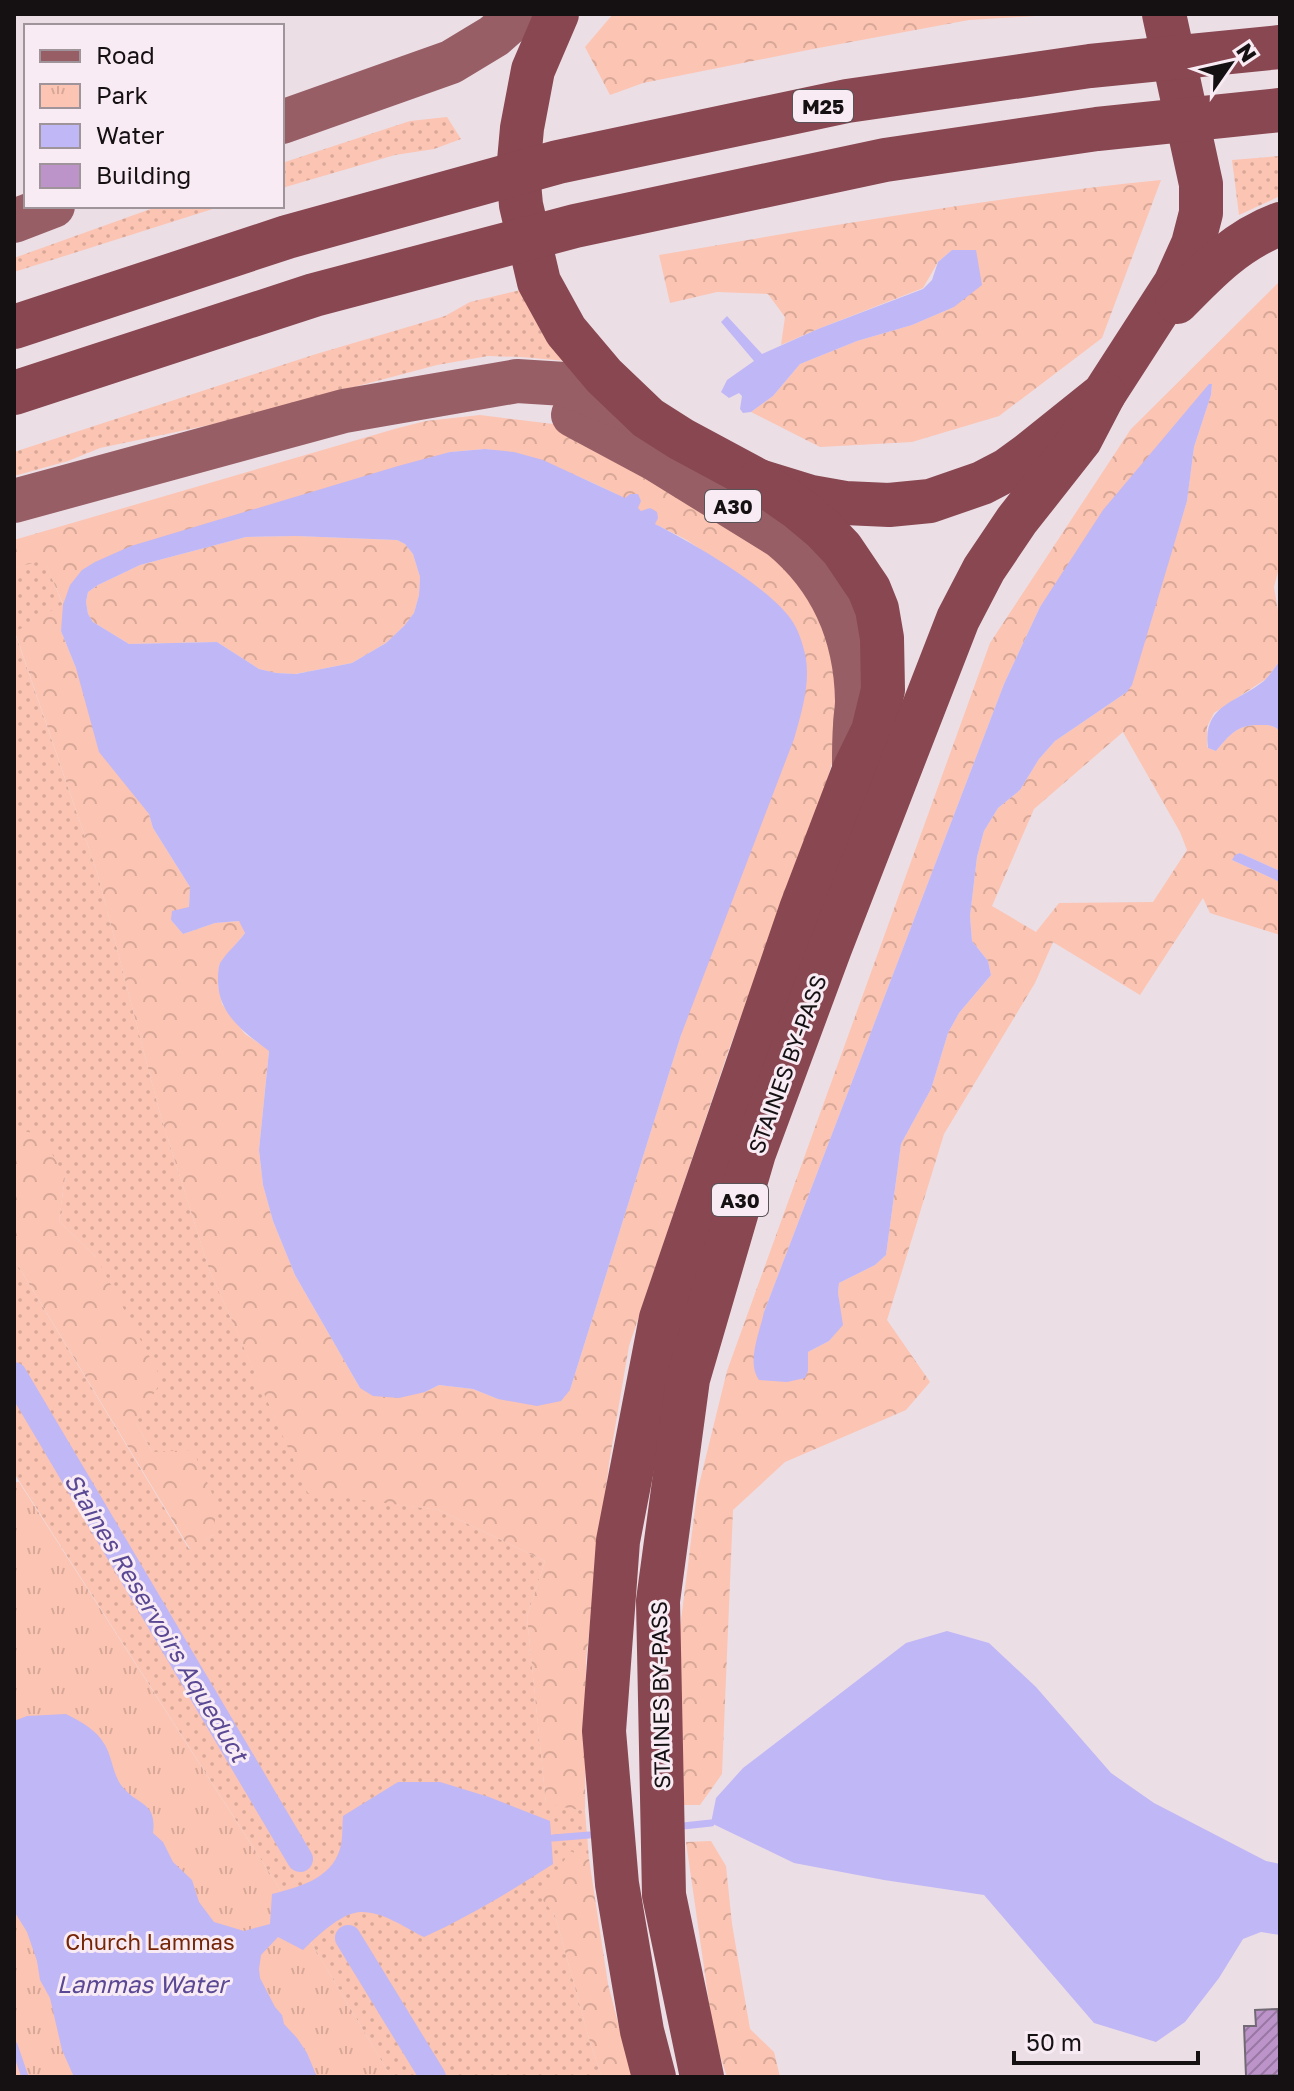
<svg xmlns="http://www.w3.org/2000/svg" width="1294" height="2091" font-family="'Golos Text',sans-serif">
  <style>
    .grass { fill: url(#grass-dots) }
    .forest { fill: url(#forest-crowns); fill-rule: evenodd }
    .park { fill: url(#park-tufts) }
    .water { fill: #c0b7f6; fill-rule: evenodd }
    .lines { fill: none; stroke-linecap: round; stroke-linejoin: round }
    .stream { stroke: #c0b7f6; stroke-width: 7 }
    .canal { stroke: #c0b7f6; stroke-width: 26 }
    .building { fill: url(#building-hatch); stroke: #716a74; stroke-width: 2 }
    .major { stroke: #975e65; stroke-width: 44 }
    .highway { stroke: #884751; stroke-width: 44 }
    .labels { text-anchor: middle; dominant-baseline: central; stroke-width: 6; stroke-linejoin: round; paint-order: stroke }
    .shield { fill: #f9ebf3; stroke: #595256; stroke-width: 2 }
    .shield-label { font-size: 20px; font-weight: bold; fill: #151113 }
    .street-label { font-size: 22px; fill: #151113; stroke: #f9ebf3 }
    .park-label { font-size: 22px; fill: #762507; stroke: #f9ebf3 }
    .water-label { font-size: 24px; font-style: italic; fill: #594893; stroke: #f9ebf3 }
  </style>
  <defs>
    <pattern id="grass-dots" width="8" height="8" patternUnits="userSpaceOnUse" patternTransform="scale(2)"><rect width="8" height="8" fill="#fcc4b2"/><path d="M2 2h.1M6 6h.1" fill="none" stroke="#d7a798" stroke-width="1.8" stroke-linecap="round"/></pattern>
    <pattern id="forest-crowns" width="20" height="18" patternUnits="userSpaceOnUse" patternTransform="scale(2)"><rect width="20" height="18" fill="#fcc4b2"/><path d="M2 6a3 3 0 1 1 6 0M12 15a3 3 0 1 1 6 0" fill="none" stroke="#d7a798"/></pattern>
    <pattern id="park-tufts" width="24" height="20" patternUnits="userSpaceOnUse" patternTransform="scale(2)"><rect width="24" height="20" fill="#fcc4b2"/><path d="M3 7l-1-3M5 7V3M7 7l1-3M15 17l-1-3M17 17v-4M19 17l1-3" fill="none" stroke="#d7a798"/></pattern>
    <pattern id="building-hatch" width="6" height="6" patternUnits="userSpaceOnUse" patternTransform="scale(2)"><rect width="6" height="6" fill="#bd94ca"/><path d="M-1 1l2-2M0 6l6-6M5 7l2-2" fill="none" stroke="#9877a3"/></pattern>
  </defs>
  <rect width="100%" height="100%" fill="#ecdee5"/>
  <g class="grass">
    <polygon points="447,117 461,139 434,149 395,155 282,188 282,163 410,121"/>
    <polygon points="1280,156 1280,196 1239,215 1232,160"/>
    <polygon points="159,206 222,206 14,272 14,258"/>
    <polygon points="525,289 567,361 521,357 488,356 437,365 214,424 100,448 68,461 14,476 14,452 313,355 445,316 470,302"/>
    <polygon points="44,559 63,605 15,633 97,872 159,1110 209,1269 308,1492 439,1510 545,1561 527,1617 546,1803 585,1811 589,1859 570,1852 542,1898 555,1915 590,2042 602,2077 391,2077 274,1880 14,1473 14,1259 189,1549 215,1534 152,1452 136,1423 96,1257 59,1221 65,1177 15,1130 14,1127 14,568"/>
  </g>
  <g class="forest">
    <polygon points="613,14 1068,14 969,20 813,49 643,83 610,95 585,47"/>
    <path d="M1161,180L1102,338L999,416L912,442L820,447L751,412L773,396L800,364L857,341L912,325L954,307L952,250L938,262L923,288L818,329L781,345L785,317L768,294L717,292L670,303L659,255C826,227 993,197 1161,180Z"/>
    <path d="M1280,281V564L1274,587L1280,623V661L1266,679L1214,713L1207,727V746L1208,748L1216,751C1230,734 1238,724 1261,725C1270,725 1273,725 1280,731V871L1240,853L1232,860L1280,882V935L1210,913L1203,898L1140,995L1053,942L1035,983L944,1134L887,1320L930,1382L906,1410L785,1462L733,1510L722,1774L700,1805H683L678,1644L697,1493L727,1371L990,643L1131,429ZM1212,384L1211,395L1194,447L1187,501L1127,692L1055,741L1039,759L1020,790L998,808L984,831L977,857L970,916L972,941L988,961L991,975L959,1013L948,1033L931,1089L901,1144L886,1255L875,1265L839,1283L838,1293L842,1325L829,1341L808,1352L764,1312L1004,684L1040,607ZM1123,732L1180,832L1187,850L1153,902L1059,903L1036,932L992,906L1034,809Z"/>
    <path d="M480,415L553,424L645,470L783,555L822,612L842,673V728L820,805L729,1049L629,1346L609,1463L586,1660L585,1811L546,1804L527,1617L545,1561L439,1510L308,1493L209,1269L159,1110L97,872L15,632L63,604L44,560L14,568V540L398,428L426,421ZM485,449C530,454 553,465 593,483C610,491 627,498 641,512L650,508L655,524L685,539L750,582L681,1035L570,1390L498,1399L473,1389L439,1385L425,1392L360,1388L295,1275L273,1221L263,1185L259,1150L269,1050L245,1034L222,1004L218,985L219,965L245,933L240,921L215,923L183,934L171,920L189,907L190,887L153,828L149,814L76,668L61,631L70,586L450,452Z"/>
    <polygon points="296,536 397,540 405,544 413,554 420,577 419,595 414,613 404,626 386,643 352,663 295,674 276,673 259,669 217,642 129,644 93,622 88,614 86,602 88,592 98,585 140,565 246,537"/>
    <polygon points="14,1127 15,1130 41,1134 65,1177 59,1221 96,1257 162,1380 136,1423 152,1452 193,1450 215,1500 215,1534 190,1549 14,1259"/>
    <polygon points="711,1841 726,1866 732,1924 750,2029 774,2052 780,2077 727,2077 714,2037 686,1842"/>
    <polygon points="570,1851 589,1859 608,1984 632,2077 602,2077 590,2042 555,1915 541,1898"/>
  </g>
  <polygon class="park" points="14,1482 19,1482 274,1880 391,2077 14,2077"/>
  <g class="water">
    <polygon points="952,250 976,250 982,285 954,307 912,325 857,341 800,364 773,396 751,412 743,413 740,409 742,396 739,393 729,398 721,392 727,380 754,361 721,322 727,316 762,354 818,329 923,289 932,280 938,262"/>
    <path d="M1209,384H1212L1211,395L1194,447L1187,501L1132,685L1127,692L1055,741L1039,759L1020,790L998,808L984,831L977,857L970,916L972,941L988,961L991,975L959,1013L948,1033L931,1089L901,1144L886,1255L875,1265L839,1283L838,1293L843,1325L829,1341L808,1352V1371L805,1378L787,1382L759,1380C746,1362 760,1332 764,1312L1004,684L1040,607L1103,510Z"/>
    <path d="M485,449L514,452L543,460L625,498L630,494H638L641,501L638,508L641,511L650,508L657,512L658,518L655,524C691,542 775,590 794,624C799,632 803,645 805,654C811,682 802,711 794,739L681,1035L570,1390L561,1401L537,1406L498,1399L473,1389L439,1385L425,1392L399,1398L373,1396L360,1388L295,1275L273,1221L263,1185L259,1150L269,1051C244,1032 219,1015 218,982C218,976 218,968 220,963C227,952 238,943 245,933L239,921L215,923L183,934L171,920L172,911L189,907L190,887L153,828L149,814L99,752L76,668L61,631L63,605L70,585L82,570L95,562L131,546L398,466L450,452ZM296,536L397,540L405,544L413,554L420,577L419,595L414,613L404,626L386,643L352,663L296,674L276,673L259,669L217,642L129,644L93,622L88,614L86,602L88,592L98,585L140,565L246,537Z"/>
    <path d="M1280,661V731C1273,725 1270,725 1261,725C1238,724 1230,734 1216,751L1208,748C1202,705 1236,703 1264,681C1270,675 1275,667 1280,661Z"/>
    <polygon points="1240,853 1280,871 1280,882 1232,860 1235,855"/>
    <polygon points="947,1631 989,1643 1036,1687 1111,1773 1154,1803 1266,1861 1280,1864 1280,1935 1261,1932 1243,1939 1219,1978 1185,2022 1156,2042 1094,2023 984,1895 884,1880 794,1863 711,1823 716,1798 743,1768 906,1643"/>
    <path d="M66,1714C80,1721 97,1730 105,1745C112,1757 113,1774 121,1785C138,1807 157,1801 153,1833L163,1842L173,1862L192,1880L199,1902L214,1922L244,1931L270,1924L272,1894C299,1887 331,1879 340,1849C343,1840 342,1827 343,1816L398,1782H440L489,1797L550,1821L553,1864C511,1891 470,1916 424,1937C404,1927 382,1911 360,1912C341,1913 316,1937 303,1950L278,1937L261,1955L259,1969L260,1978L275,2007L282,2015L284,2024L297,2038L307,2053L317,2077H74L62,2050L50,1998L40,1980L37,1961L27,1932L14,1911V1721L27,1716Z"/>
  </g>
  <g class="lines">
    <g class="stream">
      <polyline points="683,1826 711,1823"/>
      <polyline points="553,1838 589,1835"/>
      <polyline points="14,2045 25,2077"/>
    </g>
    <g class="canal">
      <polyline points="14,1375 300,1859"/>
      <polyline points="348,1938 433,2077"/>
    </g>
  </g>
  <polygon class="building" points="1278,2009 1280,2075 1246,2076 1244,2026 1256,2026 1255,2010"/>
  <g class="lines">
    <g class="major">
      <polyline points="282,122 451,62 494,36 519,14"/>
      <polyline points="14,221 53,206"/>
      <path d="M573,415L655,459L781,537C832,579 856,636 857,701C857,710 855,718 855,726C854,739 854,751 854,764"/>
      <polyline points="14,501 344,411 517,381 565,384 646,417"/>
    </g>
    <g class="highway">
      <polyline points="557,14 533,70 522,128 518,172 521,205 539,282 566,331 604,376 648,418 681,439 759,481 811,497 845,503 889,505 930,501 982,483 1007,470 1029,454 1104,394 1175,284 1193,244 1201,213 1201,184 1164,14"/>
      <path d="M1177,302C1208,270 1237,240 1280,224"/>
      <polyline points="14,327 287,237 558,162 847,101 1090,66 1280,47"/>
      <polyline points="14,393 314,295 575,226 885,160 1097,129 1280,110"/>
      <polyline points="654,2077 642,2031 617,1884 604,1731 618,1541 661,1318 801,909 854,770 873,731 883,690 882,638 877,609 869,589 842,549 823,529 799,509 759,481"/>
      <polyline points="702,2077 664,1895 658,1601 688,1379 754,1153 830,948 958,619 984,569 1017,520 1080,440 1104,394"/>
    </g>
  </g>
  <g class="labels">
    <g class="shield">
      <rect x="793" y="90" width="60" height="32" rx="6"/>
      <rect x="705" y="490" width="56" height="32" rx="6"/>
      <rect x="712" y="1184" width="56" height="32" rx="6"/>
    </g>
    <g class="shield-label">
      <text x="823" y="106">M25</text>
      <text x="733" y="506">A30</text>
      <text x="740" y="1200">A30</text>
    </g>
    <g class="street-label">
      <text transform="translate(787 1064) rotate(-70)">STAINES BY-PASS</text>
      <text transform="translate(660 1695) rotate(-91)">STAINES BY-PASS</text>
    </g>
    <g class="park-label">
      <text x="150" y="1941">Church Lammas</text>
    </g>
    <g class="water-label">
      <text transform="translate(157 1617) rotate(59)">Staines Reservoirs Aqueduct</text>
      <text x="142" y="1983">Lammas Water</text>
    </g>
  </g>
  <rect width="1294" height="2091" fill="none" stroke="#151113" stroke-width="32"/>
  <rect x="24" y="24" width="260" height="184" fill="#f9ebf3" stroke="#9e9499" stroke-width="2"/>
  <rect x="40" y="50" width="40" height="12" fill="#975e65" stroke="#9e9499" stroke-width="2"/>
  <text x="96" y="64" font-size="24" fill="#151113">Road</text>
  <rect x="40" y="84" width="40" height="24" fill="url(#park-tufts)" stroke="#9e9499" stroke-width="2"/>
  <text x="96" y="104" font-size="24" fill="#151113">Park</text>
  <rect x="40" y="124" width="40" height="24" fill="#c0b7f6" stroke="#9e9499" stroke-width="2"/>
  <text x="96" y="144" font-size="24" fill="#151113">Water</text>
  <rect x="40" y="164" width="40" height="24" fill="#bd94ca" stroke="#9e9499" stroke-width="2"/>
  <text x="96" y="184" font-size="24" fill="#151113">Building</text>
  <g transform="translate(1230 64) rotate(56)" stroke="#f9ebf3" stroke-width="6" paint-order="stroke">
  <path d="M0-6L14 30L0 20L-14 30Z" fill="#151113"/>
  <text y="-12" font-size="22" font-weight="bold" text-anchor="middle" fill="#151113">N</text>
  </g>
  <path d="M1014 2051v12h184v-12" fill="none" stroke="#151113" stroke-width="4"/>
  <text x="1026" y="2051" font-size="24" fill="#151113" stroke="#f9ebf3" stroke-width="6" paint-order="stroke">50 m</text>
</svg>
